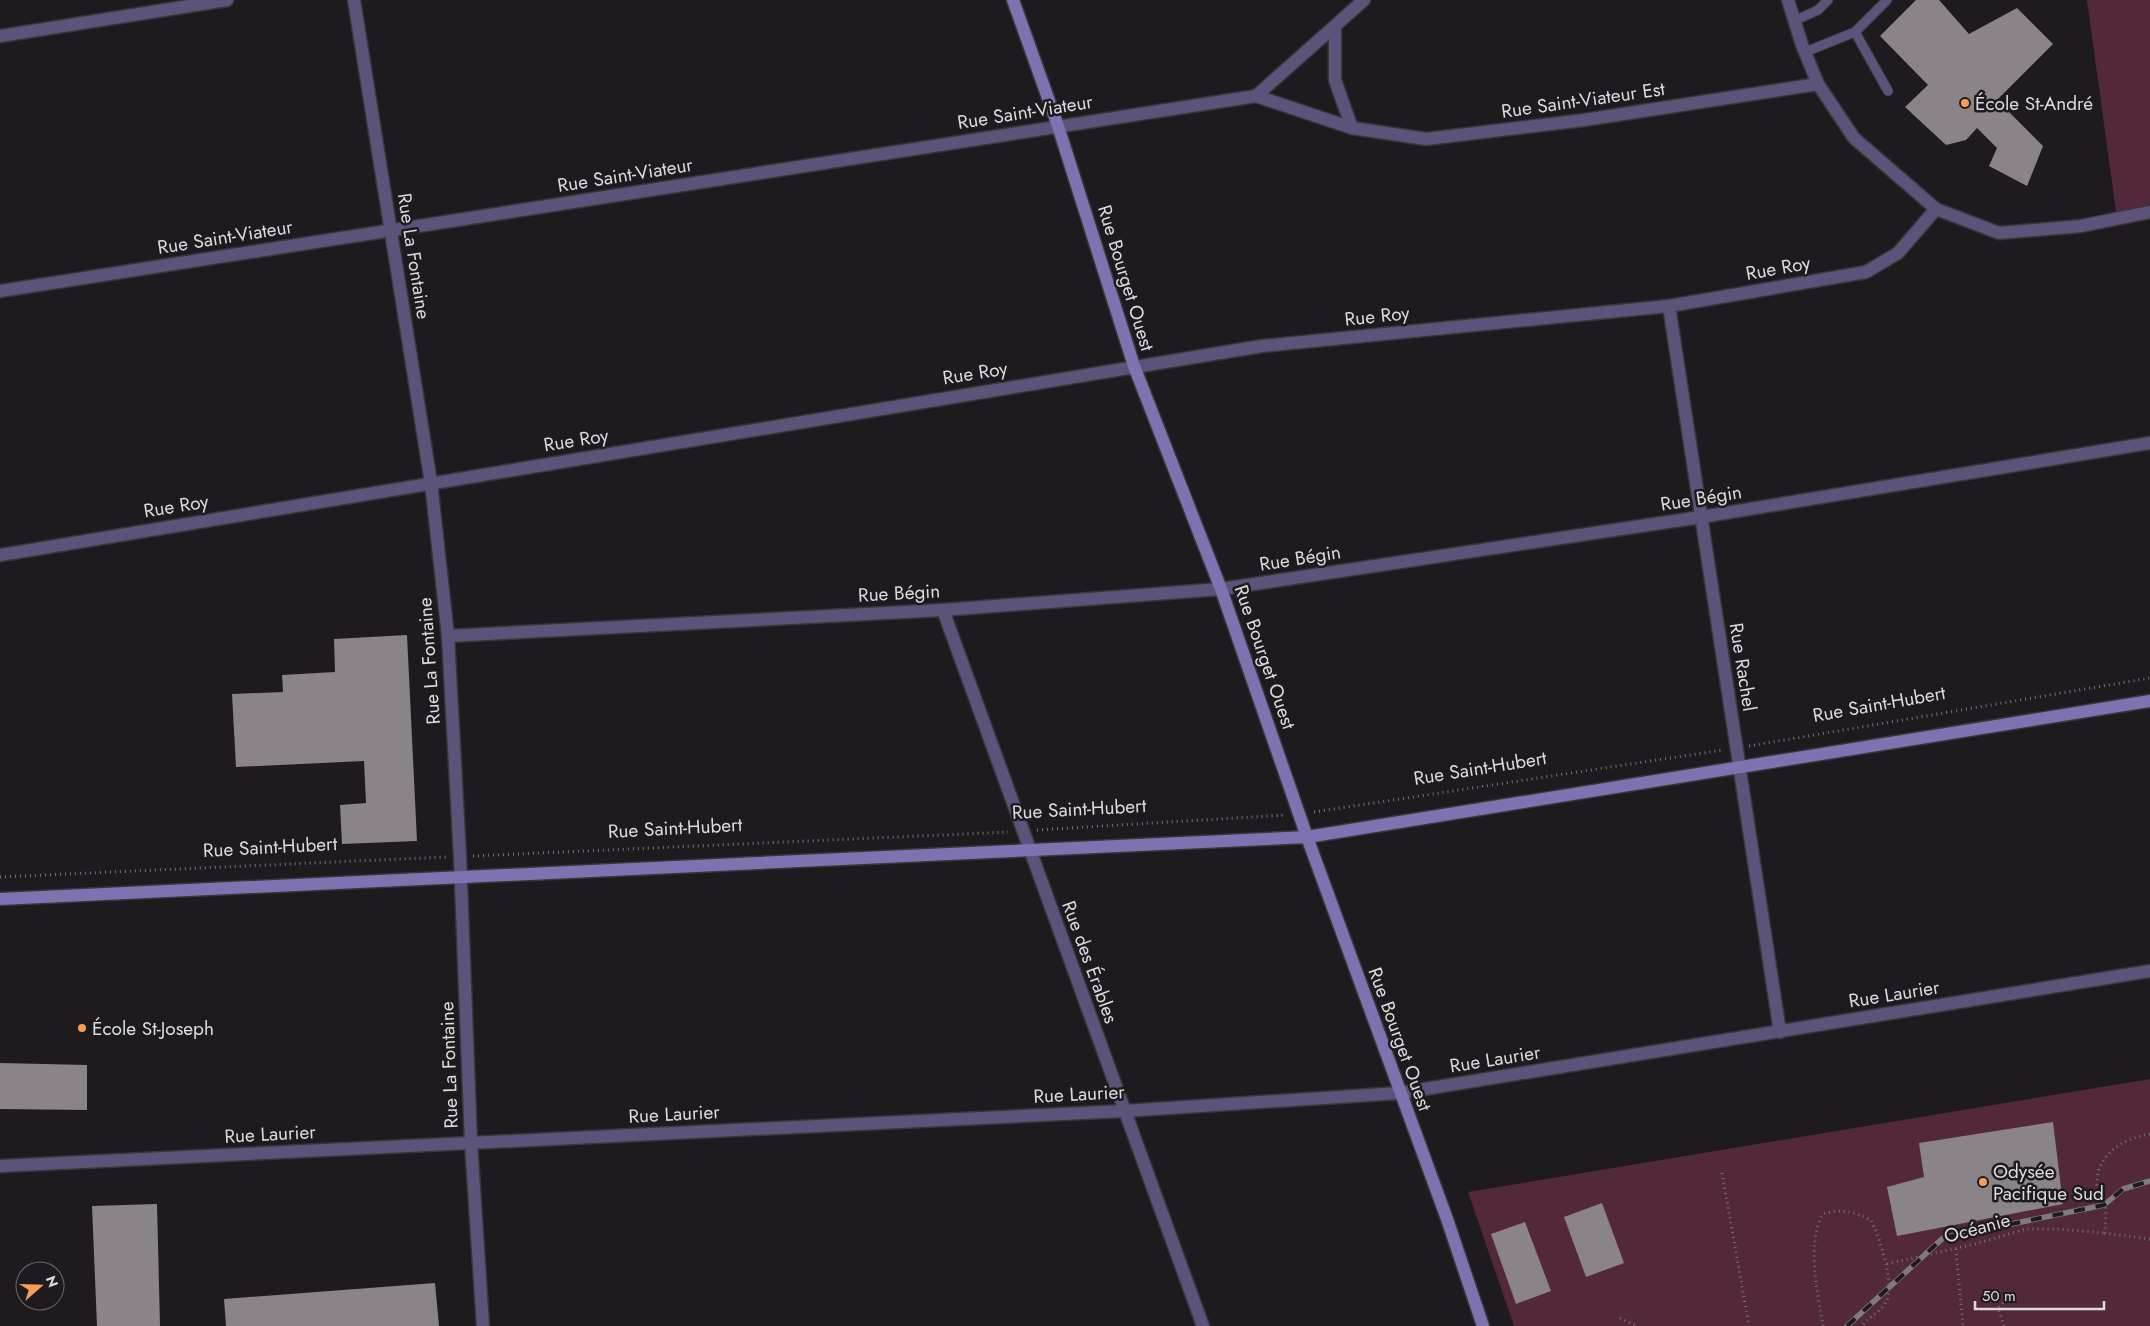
<svg xmlns="http://www.w3.org/2000/svg" width="2150" height="1326" font-family="Jost,sans-serif">
  <style>
    .green { fill: #53283a }
    .building { fill: #8a8488 }
    .lines { fill: none; stroke-linecap: round; stroke-linejoin: round }
    .lane-casing { stroke: #39363a; stroke-width: 11 }
    .street-casing { stroke: #39363a; stroke-width: 15 }
    .secondary-casing { stroke: #39363a; stroke-width: 15 }
    .path { stroke: #767377; stroke-width: 3; stroke-dasharray: 1 4; stroke-linecap: butt }
    .lane { stroke: #5c537a; stroke-width: 9 }
    .street { stroke: #5c537a; stroke-width: 12 }
    .secondary { stroke: #8072b1; stroke-width: 12 }
    .rail-casing { stroke: #7d7b7e; stroke-width: 5.5 }
    .rail { stroke: #1e1b1f; stroke-width: 4; stroke-dasharray: 11; stroke-linecap: butt }
    .poi-dot { fill: #fd9d55; stroke: #1e1b1f; stroke-width: 2 }
    .labels { text-anchor: middle; dominant-baseline: central; stroke-width: 5; stroke-linejoin: round; paint-order: stroke }
    .street-label { font-size: 19px; fill: #dddbde; stroke: #1e1b1f }
    .poi-label { font-size: 19px; fill: #dddbde; stroke: #1e1b1f; text-anchor: start }
  </style>
  <rect width="100%" height="100%" fill="#1e1b1f"/>
  <g class="green">
    <polygon points="2087,0 2150,0 2150,214 2117,219"/>
    <polygon points="2150,1079 2150,1326 1514,1326 1468,1192"/>
  </g>
  <g class="building">
    <polygon points="1916,0 1939,0 1969,34 2017,8 2053,44 1997,100 2043,146 2027,186 1989,166 1997,148 1977,128 1966,140 1946,145 1905,107 1928,85 1880,36"/>
    <polygon points="407,635 417,841 342,844 340,805 366,803 364,761 236,767 232,694 283,692 282,675 335,672 334,639"/>
    <polygon points="0,1063 87,1065 87,1110 0,1109"/>
    <polygon points="2053,1122 2063,1204 1897,1236 1887,1187 1924,1177 1919,1143"/>
    <polygon points="1602,1203 1624,1263 1586,1277 1564,1217"/>
    <polygon points="157,1204 160,1326 97,1326 92,1206"/>
    <polygon points="1525,1222 1551,1291 1516,1304 1491,1234"/>
    <polygon points="435,1283 439,1326 226,1326 224,1299"/>
  </g>
  <g class="lines">
    <g class="lane-casing">
      <g id="lane">
        <polyline points="1794,21 1818,10 1828,0"/>
        <polyline points="1855,32 1888,91"/>
        <polyline points="1805,52 1855,32 1887,0"/>
      </g>
    </g>
    <g class="street-casing">
      <g id="street">
        <polyline points="354,0 431,483 448,636 460,857 471,1143 483,1326"/>
        <polyline points="1788,0 1802,45 1818,84 1854,138 1936,209 1999,233 2081,226 2150,212"/>
        <polyline points="1335,28 1335,80 1352,128"/>
        <polyline points="0,36 227,0"/>
        <polyline points="1256,96 1364,0"/>
        <polyline points="0,291 1256,96 1352,128 1426,139 1584,120 1818,84"/>
        <polyline points="1669,306 1780,1032"/>
        <polyline points="0,555 1262,346 1669,306 1866,272 1898,253 1936,209"/>
        <polyline points="943,610 1203,1326"/>
        <polyline points="448,636 943,610 1221,589 1701,517 2150,443"/>
        <polyline points="0,1166 1124,1111 1400,1093 2150,971"/>
      </g>
    </g>
    <g class="secondary-casing">
      <g id="secondary">
        <polyline points="1013,0 1058,126 1134,366 1221,589 1307,837 1447,1219 1483,1326"/>
        <polyline points="0,899 1307,837 2150,701"/>
      </g>
    </g>
    <g class="path">
      <polyline points="1749,746 2150,678"/>
      <polyline points="1314,812 1723,750"/>
      <polyline points="1037,830 1285,815"/>
      <polyline points="473,856 1008,832"/>
      <polyline points="0,877 446,857"/>
      <path d="M2150,1134C2125,1138 2097,1153 2097,1183C2097,1192 2102,1197 2105,1205C2107,1213 2105,1225 2105,1233L2150,1239"/>
      <polyline points="1722,1173 1749,1326"/>
      <polyline points="1956,1249 1963,1326"/>
      <polyline points="1887,1264 1975,1244 2026,1229 2058,1229 2105,1233"/>
      <polyline points="1620,1318 1637,1326"/>
      <path d="M1823,1326C1818,1295 1806,1243 1823,1214C1842,1208 1854,1212 1871,1220C1879,1236 1896,1286 1886,1302C1879,1314 1868,1316 1862,1326"/>
      <polyline points="2004,1326 1998,1308 2011,1294"/>
    </g>
    <use href="#lane" class="lane"/>
    <use href="#street" class="street"/>
    <use href="#secondary" class="secondary"/>
    <g class="rail-casing">
      <polyline id="rail" points="1847,1326 1943,1238 2104,1205 2123,1189 2150,1181"/>
    </g>
    <use href="#rail" class="rail"/>
  </g>
  <g class="poi-dot">
    <circle cx="1965" cy="103" r="5"/>
    <circle cx="82" cy="1028" r="5"/>
    <circle cx="1983" cy="1182" r="5"/>
  </g>
  <g class="labels">
    <g class="street-label">
      <text transform="translate(1583 100) rotate(-8)">Rue Saint-Viateur Est</text>
      <text transform="translate(1025 112) rotate(-9)">Rue Saint-Viateur</text>
      <text transform="translate(625 175) rotate(-9)">Rue Saint-Viateur</text>
      <text transform="translate(225 237) rotate(-9)">Rue Saint-Viateur</text>
      <text transform="translate(414 256) rotate(81)">Rue La Fontaine</text>
      <text transform="translate(1778 268) rotate(-10)">Rue Roy</text>
      <text transform="translate(1126 278) rotate(73)">Rue Bourget Ouest</text>
      <text transform="translate(1377 316) rotate(-6)">Rue Roy</text>
      <text transform="translate(975 373) rotate(-9)">Rue Roy</text>
      <text transform="translate(576 440) rotate(-9)">Rue Roy</text>
      <text transform="translate(1701 498) rotate(-9)">Rue Bégin</text>
      <text transform="translate(176 506) rotate(-9)">Rue Roy</text>
      <text transform="translate(1300 558) rotate(-9)">Rue Bégin</text>
      <text transform="translate(899 593) rotate(-3)">Rue Bégin</text>
      <text transform="translate(1265 657) rotate(71)">Rue Bourget Ouest</text>
      <text transform="translate(429 661) rotate(-94)">Rue La Fontaine</text>
      <text transform="translate(1743 667) rotate(81)">Rue Rachel</text>
      <text transform="translate(1879 704) rotate(-10)">Rue Saint-Hubert</text>
      <text transform="translate(1480 768) rotate(-9)">Rue Saint-Hubert</text>
      <text transform="translate(1079 809) rotate(-3)">Rue Saint-Hubert</text>
      <text transform="translate(675 828) rotate(-3)">Rue Saint-Hubert</text>
      <text transform="translate(270 847) rotate(-3)">Rue Saint-Hubert</text>
      <text transform="translate(1090 962) rotate(70)">Rue des Érables</text>
      <text transform="translate(1894 994) rotate(-9)">Rue Laurier</text>
      <text transform="translate(1400 1039) rotate(70)">Rue Bourget Ouest</text>
      <text transform="translate(1495 1059) rotate(-9)">Rue Laurier</text>
      <text transform="translate(449 1065) rotate(-92)">Rue La Fontaine</text>
      <text transform="translate(1079 1094) rotate(-3)">Rue Laurier</text>
      <text transform="translate(674 1114) rotate(-3)">Rue Laurier</text>
      <text transform="translate(270 1134) rotate(-3)">Rue Laurier</text>
      <text transform="translate(1977 1228) rotate(-15)">Océanie</text>
    </g>
    <g class="poi-label">
      <text x="1975" y="103">École St-André</text>
      <text x="92" y="1028">École St-Joseph</text>
      <text x="1993" y="1171">Odysée<tspan x="1993" dy="22">Pacifique Sud</tspan></text>
    </g>
  </g>
  <g transform="translate(40 1286) rotate(70)"><circle r="24" fill="#1e1b1f" stroke="#6a686b"/>
  <path d="M0-4L9 19L0 12L-9 19Z" fill="#fd9d55"/>
  <text y="-8" font-size="14" font-weight="bold" text-anchor="middle" fill="#dddbde">N</text>
  </g>
  <path d="M1975 1301v8h129v-8" fill="none" stroke="#dddbde" stroke-width="2.5"/>
  <text x="1982" y="1301" font-size="15" fill="#dddbde" stroke="#1e1b1f" stroke-width="4" paint-order="stroke">50 m</text>
</svg>
